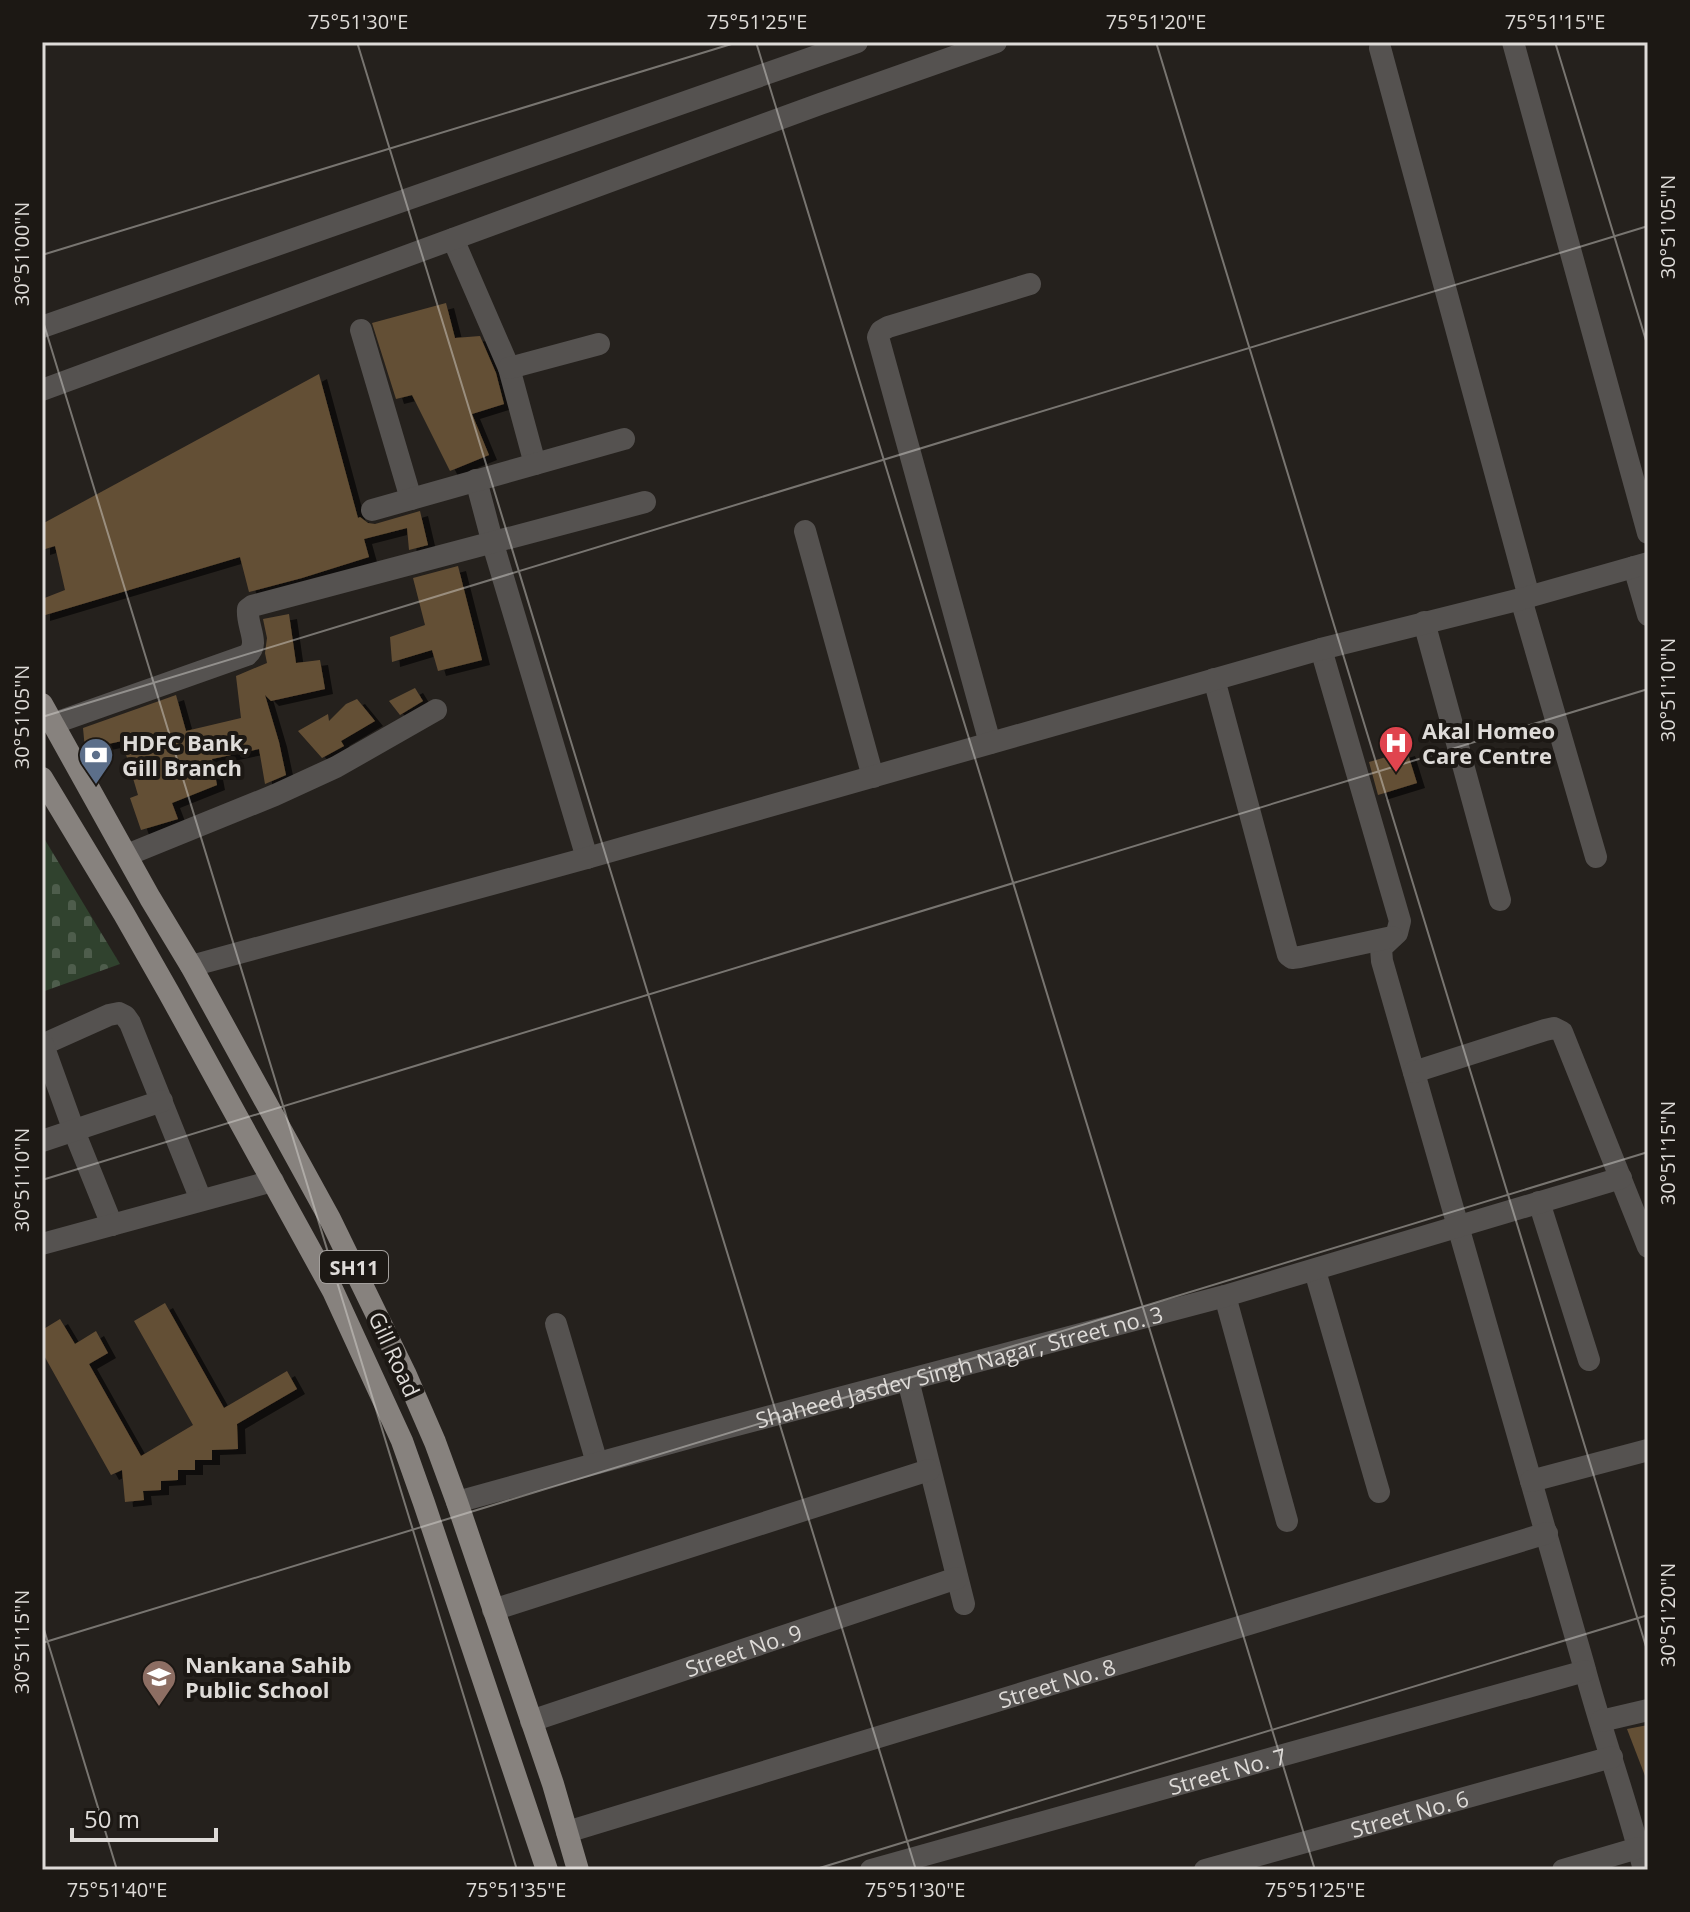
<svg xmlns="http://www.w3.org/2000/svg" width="1690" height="1912" font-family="'Open Sans',sans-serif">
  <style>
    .cemetery { fill: url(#cemetery-stones) }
    .building { fill: #644f35; filter: url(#shadow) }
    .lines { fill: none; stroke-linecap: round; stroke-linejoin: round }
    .minor { stroke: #555250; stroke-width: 22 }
    .tertiary { stroke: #555250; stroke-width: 22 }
    .primary { stroke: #87827e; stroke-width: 22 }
    .ticks { fill: none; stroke: #dedbd8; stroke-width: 2; stroke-opacity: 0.45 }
    .labels { text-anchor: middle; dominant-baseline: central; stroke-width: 8; stroke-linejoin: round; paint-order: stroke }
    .shield { fill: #1c1814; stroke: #a4a09d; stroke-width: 2 }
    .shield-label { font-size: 20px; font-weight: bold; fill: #dedbd8 }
    .poi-label { font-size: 22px; font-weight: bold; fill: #dedbd8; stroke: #1c1814; text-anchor: start }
    .street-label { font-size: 22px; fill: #dedbd8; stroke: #1c1814 }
    .neatline { fill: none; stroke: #dedbd8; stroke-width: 3 }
    .ticks-label { font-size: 20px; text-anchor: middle; fill: #dedbd8 }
  </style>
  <defs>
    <pattern id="cemetery-stones" width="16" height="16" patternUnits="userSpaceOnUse" patternTransform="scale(2)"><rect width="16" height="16" fill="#30422e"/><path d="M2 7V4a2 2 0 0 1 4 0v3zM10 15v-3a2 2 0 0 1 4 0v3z" fill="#4e5d4c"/></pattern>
    <filter id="shadow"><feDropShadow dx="8" dy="5" stdDeviation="0" flood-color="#0009"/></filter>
  </defs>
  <rect width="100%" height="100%" fill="#25211d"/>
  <polygon class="cemetery" points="42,835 120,964 42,992"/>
  <g class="building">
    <polygon points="446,303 455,338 480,336 496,373 504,404 472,414 489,455 450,471 412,395 396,399 372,323"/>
    <polygon points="319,374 358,518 360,517 368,523 375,524 420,511 428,545 409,550 407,528 364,539 369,557 302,578 249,592 240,557 42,616 42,599 65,590 55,546 42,550 42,524"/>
    <polygon points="458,566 482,660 438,671 432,650 392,662 390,637 425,625 413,578"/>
    <polygon points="289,614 296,663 320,660 325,689 271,701 265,695 279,742 286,775 265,784 259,749 212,759 217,785 172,803 178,819 141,830 130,798 138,795 122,741 85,749 83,728 176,695 186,731 241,718 236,676 267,663 265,653 267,638 263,619"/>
    <polygon points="415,688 423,701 400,715 389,701"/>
    <polygon points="357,699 375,721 341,741 344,746 322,758 298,731 328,714 329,721 346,704"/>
    <polygon points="1407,751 1417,783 1378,795 1369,762"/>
    <polygon points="165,1303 224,1408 287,1371 297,1389 237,1424 238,1449 212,1450 212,1460 195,1460 195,1470 178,1470 178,1480 161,1481 161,1490 143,1491 144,1500 125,1502 122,1470 111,1475 42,1352 42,1330 60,1319 75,1344 96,1331 108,1353 89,1364 141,1456 193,1425 134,1321"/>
    <polygon points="1648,1725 1648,1780 1647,1781 1627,1729"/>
  </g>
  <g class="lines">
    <g class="minor">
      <polyline points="1513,42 1648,533"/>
      <polyline points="1380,48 1529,597"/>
      <polyline points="453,239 509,368 535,464"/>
      <polyline points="361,330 411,499"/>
      <polyline points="509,368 599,344"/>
      <polyline points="476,480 493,544 587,858"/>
      <polyline points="372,510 624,439"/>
      <polyline points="805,531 873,777"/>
      <polyline points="1634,567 1648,615"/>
      <polyline points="1521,599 1596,857"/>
      <polyline points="1424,622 1500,900"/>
      <path d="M1321,649L1400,921L1397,933L1381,948L1382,961C1450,1196 1518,1431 1584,1666C1602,1735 1627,1801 1644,1870"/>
      <polyline points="1214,679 1288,955 1292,958 1300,957 1392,937"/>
      <path d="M52,724L247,655C261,644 246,626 248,609L252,606L645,502"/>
      <polyline points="990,743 878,337 881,331 888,327 1030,284"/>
      <polyline points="127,855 275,795 336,767 436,710"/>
      <polyline points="191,966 587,858 1321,649 1521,599 1648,563"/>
      <polyline points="42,1045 109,1015 119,1013 125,1016 130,1023 201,1200"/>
      <polyline points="43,1045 74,1131 112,1225"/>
      <polyline points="1414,1072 1545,1030 1554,1028 1562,1032 1648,1247"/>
      <polyline points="42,1141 162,1101"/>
      <polyline points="1539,1202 1589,1360"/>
      <polyline points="42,1244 273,1181"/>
      <polyline points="1315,1271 1379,1492"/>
      <polyline points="1225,1296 1287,1521"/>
      <polyline points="556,1324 597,1463"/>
      <polyline points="908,1380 964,1604"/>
      <polyline points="1531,1481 1648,1450"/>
      <path id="s1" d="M457,1502L718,1430L1225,1296L1621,1178"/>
      <polyline points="493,1610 929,1470"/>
      <path id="s2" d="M531,1721L957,1578"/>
      <polyline points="1601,1721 1648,1710"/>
      <path id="s3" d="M567,1832L1547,1533"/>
      <path id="s4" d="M871,1870L1585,1671"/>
      <path id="s5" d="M1205,1870L1612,1757"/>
      <polyline points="1563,1870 1638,1848"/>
    </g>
    <g class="tertiary">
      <polyline points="42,327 857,42"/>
      <polyline points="42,390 820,104 996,42"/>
    </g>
    <g class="primary">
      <polyline points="42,704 150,898 191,966 330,1219 405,1373 435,1442 457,1502 553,1784 578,1870"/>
      <polyline points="42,778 124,914 169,993 333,1291 402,1441 424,1503 547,1870"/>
    </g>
  </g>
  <path class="ticks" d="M357,42L916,1870M756,42L1315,1870M1156,42L1648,1653M1555,42L1648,347M42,255L738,42M42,318L517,1870M42,717L1648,226M42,1180L1648,689M42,1623L117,1870M42,1643L1648,1152M813,1870L1648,1615"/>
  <defs>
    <g id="hospital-pin" transform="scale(1.8)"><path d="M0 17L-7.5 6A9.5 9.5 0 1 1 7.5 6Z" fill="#e0444e" stroke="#1c1814"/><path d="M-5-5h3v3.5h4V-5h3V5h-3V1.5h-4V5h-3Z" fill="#fff"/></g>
    <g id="bank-pin" transform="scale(1.8)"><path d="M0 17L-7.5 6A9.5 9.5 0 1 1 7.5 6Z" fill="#5c6f8a" stroke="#1c1814"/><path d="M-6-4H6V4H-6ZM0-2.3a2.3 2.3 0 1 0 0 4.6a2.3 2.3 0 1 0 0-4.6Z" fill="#fff"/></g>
    <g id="school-pin" transform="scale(1.8)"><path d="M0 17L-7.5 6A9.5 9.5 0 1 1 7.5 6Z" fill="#8d6e63" stroke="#1c1814"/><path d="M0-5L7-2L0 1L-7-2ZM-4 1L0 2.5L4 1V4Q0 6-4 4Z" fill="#fff"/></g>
  </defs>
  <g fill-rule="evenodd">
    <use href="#hospital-pin" x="1396" y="743"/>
    <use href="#bank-pin" x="96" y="755"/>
    <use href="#school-pin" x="159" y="1677"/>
  </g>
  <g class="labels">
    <rect class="shield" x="320" y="1251" width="68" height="32" rx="6"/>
    <g class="shield-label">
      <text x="354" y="1267">SH11</text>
    </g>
    <g class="poi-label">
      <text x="1422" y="730">Akal Homeo<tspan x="1422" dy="25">Care Centre</tspan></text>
      <text x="122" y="742">HDFC Bank,<tspan x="122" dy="25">Gill Branch</tspan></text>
      <text x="185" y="1664">Nankana Sahib<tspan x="185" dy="25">Public School</tspan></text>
    </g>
    <g class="street-label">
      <text transform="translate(395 1354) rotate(65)">Gill Road</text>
      <text stroke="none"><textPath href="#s1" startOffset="520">Shaheed Jasdev Singh Nagar, Street no. 3</textPath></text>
      <text stroke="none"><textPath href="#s2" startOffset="224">Street No. 9</textPath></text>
      <text stroke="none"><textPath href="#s3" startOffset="512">Street No. 8</textPath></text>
      <text stroke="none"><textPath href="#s4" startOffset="370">Street No. 7</textPath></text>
      <text stroke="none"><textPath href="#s5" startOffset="212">Street No. 6</textPath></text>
    </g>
  </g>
  <rect width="1690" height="1912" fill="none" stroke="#1c1814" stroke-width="88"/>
  <path d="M72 1828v12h144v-12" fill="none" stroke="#dedbd8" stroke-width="4"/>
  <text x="84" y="1828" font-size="24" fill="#dedbd8" stroke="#1c1814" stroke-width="6" paint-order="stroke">50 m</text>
  <rect x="44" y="44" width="1602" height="1824" class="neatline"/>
  <g class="ticks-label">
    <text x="358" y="29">75°51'30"E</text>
    <text x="757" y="29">75°51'25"E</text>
    <text x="1156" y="29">75°51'20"E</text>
    <text x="1555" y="29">75°51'15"E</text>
    <text transform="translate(1668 227) rotate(-90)" y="7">30°51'05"N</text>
    <text transform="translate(22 254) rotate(-90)" y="7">30°51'00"N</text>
    <text transform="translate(1668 690) rotate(-90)" y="7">30°51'10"N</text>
    <text transform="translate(22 717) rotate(-90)" y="7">30°51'05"N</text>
    <text transform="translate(1668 1153) rotate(-90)" y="7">30°51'15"N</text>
    <text transform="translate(22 1180) rotate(-90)" y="7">30°51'10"N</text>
    <text transform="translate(1668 1615) rotate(-90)" y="7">30°51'20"N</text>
    <text transform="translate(22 1642) rotate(-90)" y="7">30°51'15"N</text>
    <text x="117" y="1897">75°51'40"E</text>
    <text x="516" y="1897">75°51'35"E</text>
    <text x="915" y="1897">75°51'30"E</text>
    <text x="1315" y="1897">75°51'25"E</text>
  </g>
</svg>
